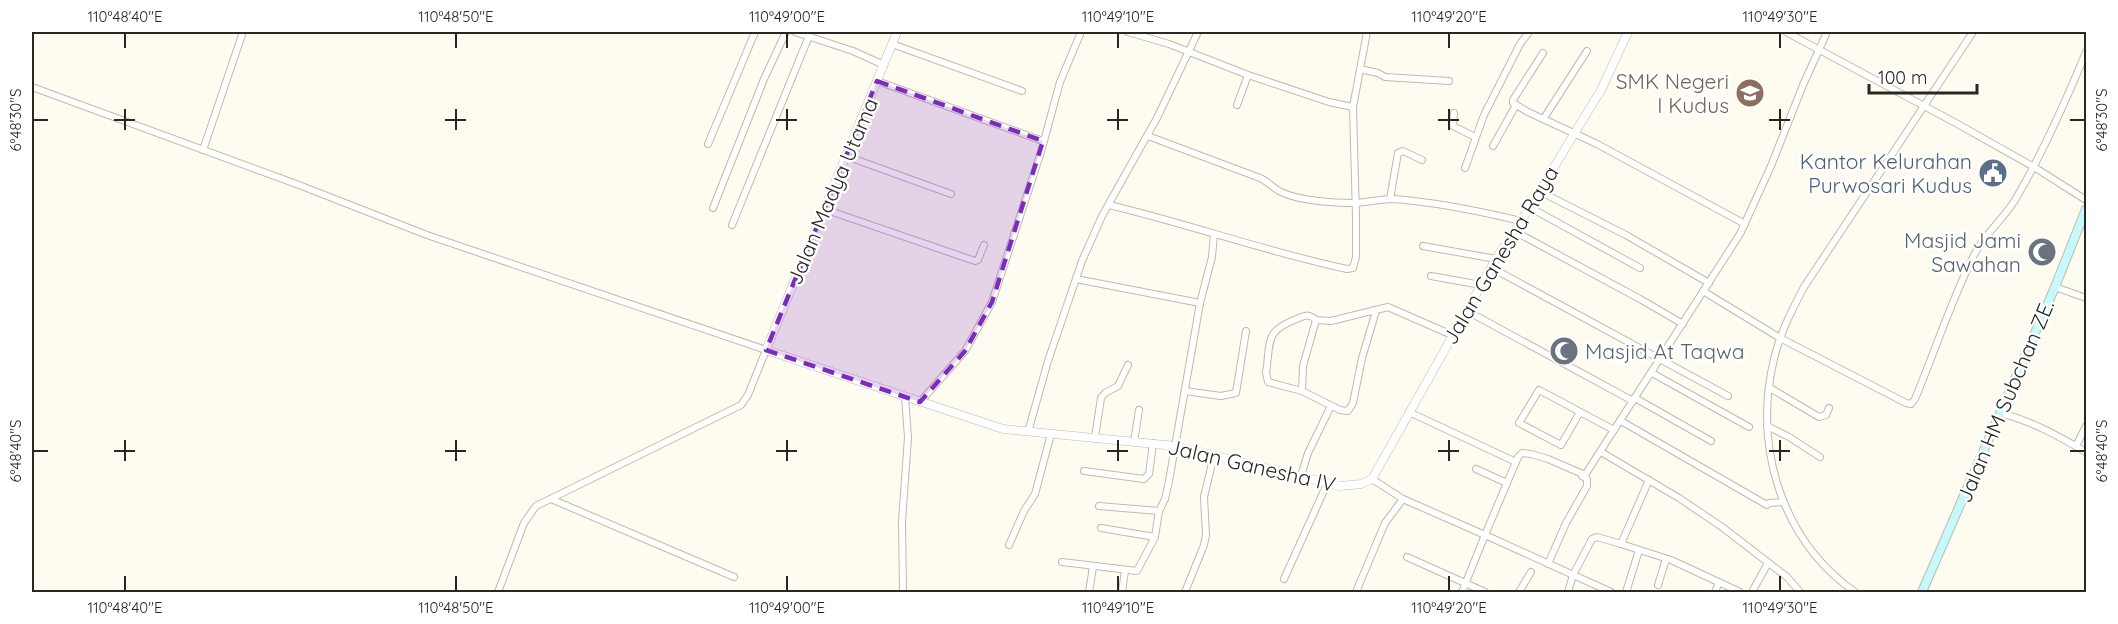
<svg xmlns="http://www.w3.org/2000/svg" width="2118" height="624" font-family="Quicksand,sans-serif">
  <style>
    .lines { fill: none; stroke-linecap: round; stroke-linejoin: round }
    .minor-casing { stroke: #bfbbaa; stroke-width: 8 }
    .tertiary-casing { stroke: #bfbbaa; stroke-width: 9 }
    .secondary-casing { stroke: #bfbbaa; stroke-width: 10 }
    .minor { stroke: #fff; stroke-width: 6 }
    .tertiary { stroke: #fff; stroke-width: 8 }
    .secondary { stroke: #c5f9fb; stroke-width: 8 }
    .marked { fill: #7b2cbf; fill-opacity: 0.2; stroke: #7b2cbf; stroke-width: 4.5; stroke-dasharray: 12 8; stroke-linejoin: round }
    .ticks { fill: none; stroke: #292721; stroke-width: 2 }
    .labels { text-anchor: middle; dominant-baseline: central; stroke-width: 5; stroke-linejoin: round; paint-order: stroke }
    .education-label { font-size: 21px; fill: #785e54; stroke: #fff; text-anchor: end }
    .service-label { font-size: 21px; fill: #4e5e75; stroke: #fff; text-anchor: end }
    .street-label { font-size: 21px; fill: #292721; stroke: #fff }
    .worship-label { font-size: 21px; fill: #5b616d; stroke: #fff; text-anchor: end }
    .neatline { fill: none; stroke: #292721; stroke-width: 2 }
    .ticks-label { font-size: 15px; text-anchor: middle; fill: #292721 }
  </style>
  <rect width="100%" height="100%" fill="#fefcf1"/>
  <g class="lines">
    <g class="minor-casing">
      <g id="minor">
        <polyline points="795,32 853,51 884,65"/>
        <polyline points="1128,32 1169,44 1248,75 1329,102 1353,107"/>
        <polyline points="1786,32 1954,122 2034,167 2086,200"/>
        <polyline points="892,44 1022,91"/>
        <polyline points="1543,53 1513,100 1513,103 1528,112 1597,144 1745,224"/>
        <polyline points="1360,69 1378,73 1385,77 1449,81"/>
        <polyline points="877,81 1043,141"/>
        <polyline points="32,87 299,185 427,235 766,350 748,395 741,405 536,506 524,523 498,592"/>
        <polyline points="1237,105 1248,75"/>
        <polyline points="1454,113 1453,126 1475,137"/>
        <polyline points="1544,118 1587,51"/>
        <path d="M1148,136L1260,178C1267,181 1272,187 1279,191C1297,201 1335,203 1356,203C1369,202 1381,199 1393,199C1437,202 1479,211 1521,221"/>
        <polyline points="708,144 755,32"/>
        <polyline points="1493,146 1516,105"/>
        <polyline points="203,150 243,32"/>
        <polyline points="846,156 951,194"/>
        <polyline points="1465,168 1484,115 1520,44 1529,32"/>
        <polyline points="1539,191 1626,235 1709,283"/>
        <polyline points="1390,199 1398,153 1403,151 1422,160"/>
        <path d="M1109,205C1189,224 1267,252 1347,269L1353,268L1356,257V216L1353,107L1367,32"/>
        <polyline points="1529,207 1640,268"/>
        <polyline points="713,208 764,79 786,32"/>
        <polyline points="824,209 975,261 978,260 984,245"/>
        <polyline points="732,225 809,36"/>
        <polyline points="1514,231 1640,299 1683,324"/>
        <polyline points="1423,246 1496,259"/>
        <polyline points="1492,268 1728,396"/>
        <polyline points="1431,276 1481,285"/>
        <polyline points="1076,279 1200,303"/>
        <polyline points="2055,287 2086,298"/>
        <path d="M1703,291L1780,338L1906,403L1911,404L1915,399C1935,351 1951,301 1974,255C1984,234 2003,220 2015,200C2043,153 2065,103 2086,52"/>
        <polyline points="1467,311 1633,401"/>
        <path d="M1316,320C1310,314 1306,315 1299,318C1264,331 1271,340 1266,373L1268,382L1302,391L1340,410L1348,411L1353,403L1362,358L1376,311"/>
        <polyline points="1652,373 1749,427"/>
        <polyline points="1770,388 1819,417 1826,415 1829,408"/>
        <polyline points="1185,391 1221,396 1236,393 1246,331"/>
        <polyline points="1302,391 1303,366 1316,320 1331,321 1388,307 1452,335"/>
        <polyline points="1635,398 1711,441"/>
        <polyline points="920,402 965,351 992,302 1041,152 1060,82 1081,32"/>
        <polyline points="1409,412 1516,462"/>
        <path d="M1580,412L1561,445L1519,423L1539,390C1564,403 1589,417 1614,430"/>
        <path d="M2000,413C2032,421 2058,436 2086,452"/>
        <polyline points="1621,421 1767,505 1769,503 1783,502"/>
        <polyline points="1767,426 1789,437 1820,457"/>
        <polyline points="1028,432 1048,361 1082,261 1102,216 1157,118 1198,32"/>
        <polyline points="1095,437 1101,398 1105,393 1118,386 1128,365"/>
        <polyline points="1134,442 1139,410"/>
        <polyline points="2076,446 2086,426"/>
        <polyline points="1601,452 1679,498 1722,527 1787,577 1800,592"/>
        <polyline points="1476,469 1507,483"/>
        <polyline points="1084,471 1144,479 1149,474 1153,443"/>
        <polyline points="1301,476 1308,453 1331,406"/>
        <polyline points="1372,479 1403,499 1485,535 1518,457 1522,453 1531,454 1548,459 1585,475 1740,234 1771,166 1803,85 1827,32"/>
        <polyline points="1649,480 1621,544 1671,560 1740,592"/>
        <polyline points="551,499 734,577"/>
        <polyline points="1099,506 1159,511"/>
        <polyline points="1101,528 1155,537"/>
        <polyline points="1009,545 1024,511 1035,494 1051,434"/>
        <polyline points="1407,557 1485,592"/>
        <polyline points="1062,562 1137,571 1155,537 1159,511 1165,499 1169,481 1200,303 1212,257 1214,234"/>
        <polyline points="1548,564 1566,523 1587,486 1587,479 1582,476"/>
        <polyline points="1284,579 1327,484"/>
        <polyline points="1658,585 1666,559"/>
        <polyline points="903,592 902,521 908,437 905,397"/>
        <polyline points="1089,592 1093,567"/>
        <polyline points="1122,592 1125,571"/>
        <polyline points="1185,592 1204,545 1206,535 1204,497 1214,455"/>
        <polyline points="1356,592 1385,523 1403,499"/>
        <polyline points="1462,592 1485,535 1611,592"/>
        <polyline points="1519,592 1531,572"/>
        <polyline points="1568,592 1573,575 1592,539 1597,537 1621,544"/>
        <polyline points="1626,592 1639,550"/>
        <polyline points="1715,592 1719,582"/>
        <polyline points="1752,592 1768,563"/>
        <path d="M1855,592C1781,540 1753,446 1774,359C1780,333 1792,310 1804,287L1973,32"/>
      </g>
    </g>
    <g class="tertiary-casing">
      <polyline id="tertiary" points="897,32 766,350 1003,429 1175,446 1340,486 1361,484 1372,479 1496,259 1521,221 1601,90 1628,32"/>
    </g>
    <g class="secondary-casing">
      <polyline id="secondary" points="1922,592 2055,287 2086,209"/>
    </g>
    <use href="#minor" class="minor"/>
    <use href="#tertiary" class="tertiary"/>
    <use href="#secondary" class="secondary"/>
  </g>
  <path class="marked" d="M877,81L1043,141L992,302L965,351L920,402L766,350Z"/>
  <path class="ticks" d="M125,33V48M456,33V48M787,33V48M1118,33V48M1449,33V48M1780,33V48M125,109V130M456,109V130M787,109V130M1118,109V130M1449,109V130M1780,109V130M33,120H48M114,120H135M445,120H466M776,120H797M1107,120H1128M1438,120H1459M1769,120H1790M2070,120H2085M125,440V461M456,440V461M787,440V461M1118,440V461M1449,440V461M1780,440V461M33,451H48M114,451H135M445,451H466M776,451H797M1107,451H1128M1438,451H1459M1769,451H1790M2070,451H2085M125,576V591M456,576V591M787,576V591M1118,576V591M1449,576V591M1780,576V591"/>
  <defs>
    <g id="school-disc" transform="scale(1.5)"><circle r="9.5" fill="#8d6e63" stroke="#fff"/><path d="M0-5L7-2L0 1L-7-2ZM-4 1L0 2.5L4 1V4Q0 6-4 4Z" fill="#fff"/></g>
    <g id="civic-disc" transform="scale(1.5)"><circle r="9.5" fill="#5c6f8a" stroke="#fff"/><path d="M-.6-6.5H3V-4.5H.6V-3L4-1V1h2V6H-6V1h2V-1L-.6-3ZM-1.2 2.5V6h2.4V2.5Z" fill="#fff"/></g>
    <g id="mosque-disc" transform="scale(1.5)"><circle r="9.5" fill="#6b7280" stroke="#fff"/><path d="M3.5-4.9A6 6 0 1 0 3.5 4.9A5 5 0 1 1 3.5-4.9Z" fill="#fff"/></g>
  </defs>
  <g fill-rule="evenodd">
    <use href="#school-disc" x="1750" y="93"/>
    <use href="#civic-disc" x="1993" y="173"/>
    <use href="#mosque-disc" x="2042" y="252"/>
    <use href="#mosque-disc" x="1564" y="351"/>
  </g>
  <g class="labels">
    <g class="education-label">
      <text x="1729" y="81">SMK Negeri<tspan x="1729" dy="24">I Kudus</tspan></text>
    </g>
    <g class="service-label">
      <text x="1972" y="161">Kantor Kelurahan<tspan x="1972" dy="24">Purwosari Kudus</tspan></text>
    </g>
    <g class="street-label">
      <text transform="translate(832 191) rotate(-67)">Jalan Madya Utama</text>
      <text transform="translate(1500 255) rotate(-59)">Jalan Ganesha Raya</text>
      <text transform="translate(2005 401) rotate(-67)">Jalan HM Subchan ZE.</text>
      <text transform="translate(1252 465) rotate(13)">Jalan Ganesha IV</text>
    </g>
    <g class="worship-label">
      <text x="2021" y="240">Masjid Jami<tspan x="2021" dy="24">Sawahan</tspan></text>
      <text x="1585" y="351" text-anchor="start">Masjid At Taqwa</text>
    </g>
  </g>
  <rect width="2118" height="624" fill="none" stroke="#ffffff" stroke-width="66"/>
  <path d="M1869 84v9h108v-9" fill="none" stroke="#292721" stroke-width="3"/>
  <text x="1878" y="84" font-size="18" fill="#292721" stroke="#ffffff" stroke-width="4.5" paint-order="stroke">100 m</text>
  <rect x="33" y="33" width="2052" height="558" class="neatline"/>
  <g class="ticks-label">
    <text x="125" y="22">110°48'40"E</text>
    <text x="456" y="22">110°48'50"E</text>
    <text x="787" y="22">110°49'00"E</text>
    <text x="1118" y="22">110°49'10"E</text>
    <text x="1449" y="22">110°49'20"E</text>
    <text x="1780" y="22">110°49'30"E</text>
    <text transform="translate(16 120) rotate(-90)" y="5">6°48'30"S</text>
    <text transform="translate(2102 120) rotate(-90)" y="5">6°48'30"S</text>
    <text transform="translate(16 451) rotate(-90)" y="5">6°48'40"S</text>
    <text transform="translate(2102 451) rotate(-90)" y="5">6°48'40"S</text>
    <text x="125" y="613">110°48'40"E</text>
    <text x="456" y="613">110°48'50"E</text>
    <text x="787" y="613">110°49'00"E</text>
    <text x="1118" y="613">110°49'10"E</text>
    <text x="1449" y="613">110°49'20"E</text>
    <text x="1780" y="613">110°49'30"E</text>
  </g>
</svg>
